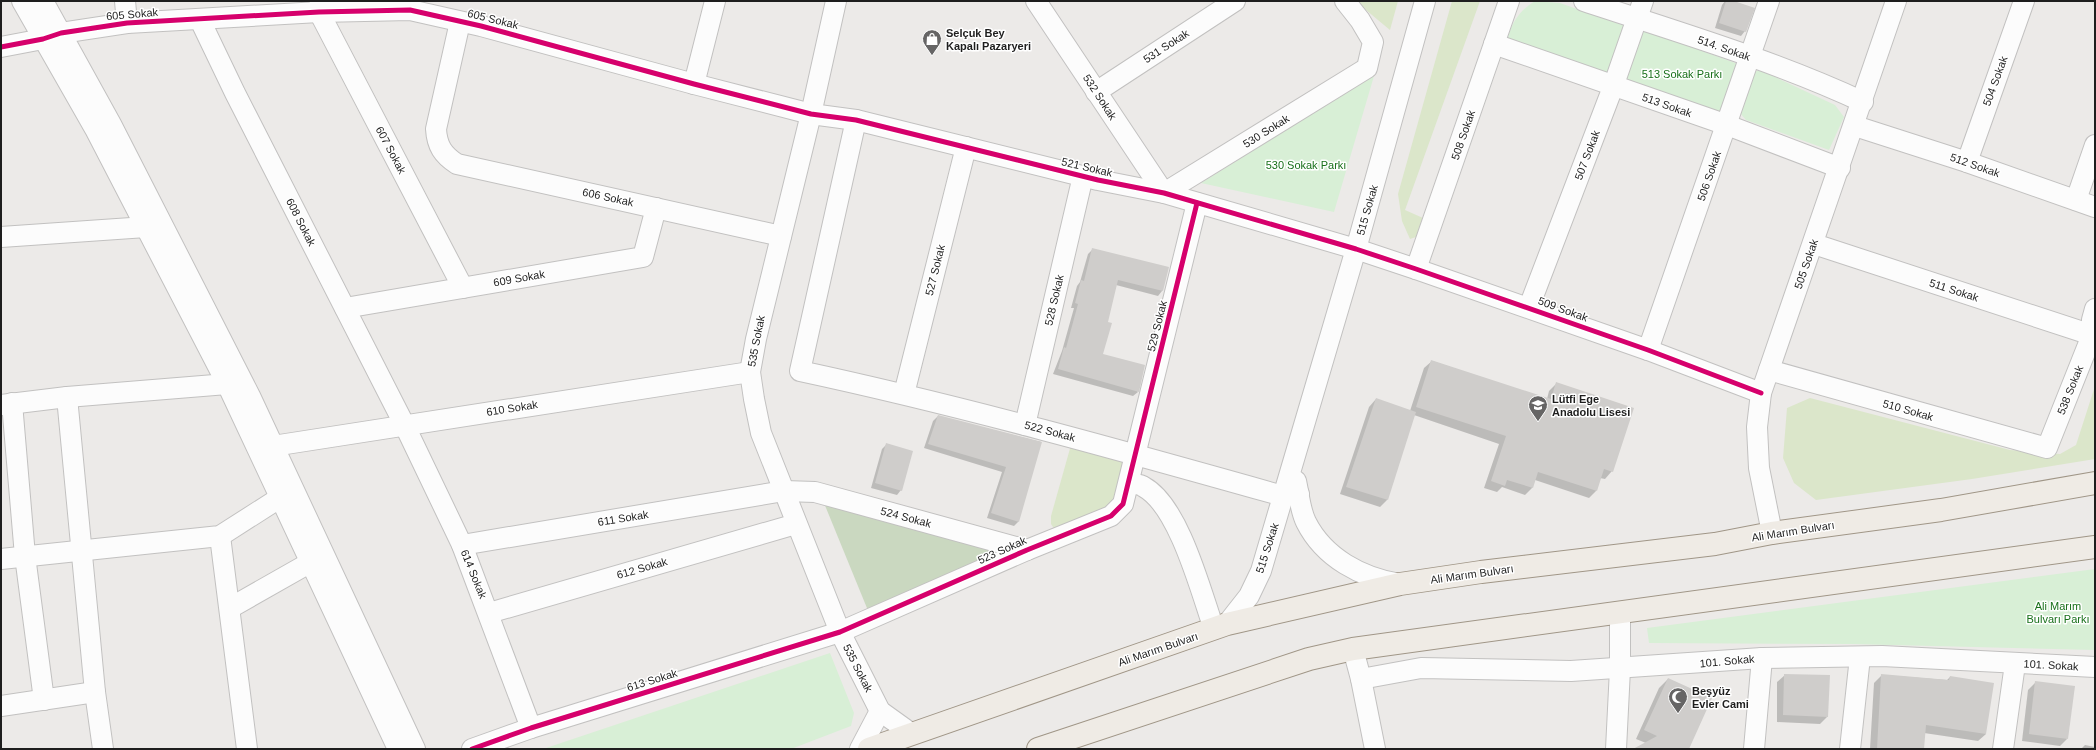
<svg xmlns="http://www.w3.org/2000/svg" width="2096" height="750" font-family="Helvetica,sans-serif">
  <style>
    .grass { fill: #dbe6ca }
    .forest { fill: #cad8c0 }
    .park { fill: #d8efd6 }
    .shadow { fill: #0003 }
    .building { fill: #cfcdcb }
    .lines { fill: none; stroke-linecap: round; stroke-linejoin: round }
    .minor-casing { stroke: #c2c1c0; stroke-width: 22 }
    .major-casing { stroke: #a09687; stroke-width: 24 }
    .minor { stroke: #fcfcfc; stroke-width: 20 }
    .major { stroke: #efebe5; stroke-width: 22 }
    .cycleway-casing { stroke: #fff; stroke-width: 8 }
    .cycleway { stroke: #d6006c; stroke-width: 5 }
    .labels { text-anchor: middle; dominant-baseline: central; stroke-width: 3; stroke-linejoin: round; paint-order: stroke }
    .street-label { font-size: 11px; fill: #1e1e1e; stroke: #fff }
    .poi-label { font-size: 11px; font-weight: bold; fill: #1e1e1e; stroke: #fff; text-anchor: start }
    .park-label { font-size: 11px; fill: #18701a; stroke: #fff }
  </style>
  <rect width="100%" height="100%" fill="#eceae8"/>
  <g class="grass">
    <polygon points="1357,1 1398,1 1390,30 1360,5"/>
    <polygon points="1452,1 1480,1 1405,210 1423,218 1416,237 1410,239 1402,221 1398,194"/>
    <polygon points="2095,386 2095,459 1972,479 1816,500 1794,483 1783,458 1787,408 1810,398 2010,450 2060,454 2076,445"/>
    <polygon points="1071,445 1131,463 1119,504 1057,533 1051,524 1051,516"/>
  </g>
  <polygon class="forest" points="824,503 999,553 869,613"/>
  <g class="park">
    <path d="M1535,1L1560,3L1625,26L1607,77L1507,41C1511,23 1519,11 1535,1Z"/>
    <polygon points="1644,30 1738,64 1720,118 1625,84"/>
    <polygon points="1760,70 1835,105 1844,117 1829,150 1746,120 1740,113 1754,72"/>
    <polygon points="1374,76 1334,212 1201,183"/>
    <polygon points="2095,569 2095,650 1851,644 1649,643 1647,628"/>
    <polygon points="830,653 854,713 851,726 791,749 543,749"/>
  </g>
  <g class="shadow">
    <polygon points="1725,1 1730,1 1745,31 1741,36 1715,28 1722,5"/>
    <polygon points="1093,249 1168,268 1162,291 1158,296 1116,285 1106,323 1102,355 1138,392 1133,396 1053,374 1062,351 1074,308 1071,308 1077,286 1080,282 1088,254"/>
    <polygon points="1432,361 1547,399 1549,391 1557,383 1612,471 1605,479 1600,478 1596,491 1589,498 1535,480 1532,488 1525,495 1502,487 1497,492 1484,488 1499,444 1414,415 1387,500 1380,507 1340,494 1369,407 1376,399 1410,411 1424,368"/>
    <polygon points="938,416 1041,442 1018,522 1014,526 987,518 1002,472 924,448 933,421"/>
    <polygon points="886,445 901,490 897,495 871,488 882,449"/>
    <polygon points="1785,675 1828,716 1820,724 1777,722 1777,682"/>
    <polygon points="1882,675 1947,680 1950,677 1986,734 1978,741 1924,733 1923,749 1870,749 1874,683"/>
    <polygon points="1668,679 1687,749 1637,749 1646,743 1636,739 1659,688"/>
    <polygon points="2036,682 2067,739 2060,746 2022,741 2028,690"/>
    <polygon points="2085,745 2095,747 2095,749 2081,749"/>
  </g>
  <g class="building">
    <polygon points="1726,1 1734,1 1755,8 1746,32 1719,23"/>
    <polygon points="1092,248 1169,267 1163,291 1118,280 1108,322 1112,323 1103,354 1145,365 1139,392 1058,369 1064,347 1066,348 1078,304 1075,303 1081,280 1084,281"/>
    <polygon points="1431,360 1551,399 1556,382 1634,408 1613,472 1604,469 1597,491 1538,472 1533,488 1507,480 1505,486 1491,481 1506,436 1416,407"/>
    <polygon points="1376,398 1416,412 1388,500 1346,487"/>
    <polygon points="938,415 1042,442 1019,522 991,513 1006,467 928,444"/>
    <polygon points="886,443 913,451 902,491 875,483"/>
    <polygon points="1784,674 1830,675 1828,717 1783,715"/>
    <polygon points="1881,674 1949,680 1950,676 1994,683 1986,734 1926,725 1924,749 1877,749"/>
    <polygon points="1668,678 1712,698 1689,749 1633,749 1657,736 1644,730"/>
    <polygon points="2035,681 2075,686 2068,739 2029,734"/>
  </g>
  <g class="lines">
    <g class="minor-casing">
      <g id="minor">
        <polyline points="22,1 95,129 227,384 398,749"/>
        <polyline points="43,1 111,124 250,396 415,749"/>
        <polyline points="125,1 127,23"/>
        <polyline points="320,1 319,12 463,288"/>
        <polyline points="836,1 811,114 756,339 750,372 754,399 761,433 840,632 880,711 912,734"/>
        <polyline points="1036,1 1164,193 1367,68 1373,42 1360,20 1345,1"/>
        <path d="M1584,1C1677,32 1773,60 1863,102"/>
        <polyline points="200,20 235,93 404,424 462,545 531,728"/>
        <path d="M460,22L436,129C437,146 443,155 457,164L781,236"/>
        <polyline points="1494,44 1727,125 1840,168"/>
        <polyline points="1,47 43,39 61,33 127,23 319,12 410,10 481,26 694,84 811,114 856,120 1098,180 1164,193 1356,249 1416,269 1648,350 1761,393"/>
        <polyline points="694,84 715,1"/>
        <polyline points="1096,92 1235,1"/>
        <path d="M856,120L800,371C963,406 1123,451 1283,496L1299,494"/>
        <polyline points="1855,126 1967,162 2095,207"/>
        <polyline points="1967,162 2024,1"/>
        <polyline points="2076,200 2095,145"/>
        <polyline points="1,237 146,227"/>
        <polyline points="1814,244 2095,336"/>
        <polyline points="1416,269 1509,1"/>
        <polyline points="1529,307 1613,87 1643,1"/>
        <polyline points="345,308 643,257 656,208"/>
        <polyline points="1648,350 1769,1"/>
        <polyline points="1769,370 2047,448 2092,335 2092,320 2095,309"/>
        <polyline points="904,394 966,147"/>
        <polyline points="67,397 95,692 103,749"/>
        <polyline points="12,403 25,556 44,700"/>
        <polyline points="1,405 67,397 227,384"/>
        <polyline points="1025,425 1083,176"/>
        <polyline points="273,446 750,372"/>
        <path d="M1296,481C1299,494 1300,510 1306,522C1324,558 1362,578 1400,584"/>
        <path d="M1129,483C1133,484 1140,484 1144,487C1179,506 1201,592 1214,629"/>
        <polyline points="1772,533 1759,468 1757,427 1761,393 1896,1"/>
        <polyline points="220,536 247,749"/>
        <polyline points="462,545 784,491 815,492 1027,550"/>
        <polyline points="1,559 220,536 281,497"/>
        <polyline points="230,608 311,562"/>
        <polyline points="489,613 796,524"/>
        <polyline points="1227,624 1249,596 1261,571 1356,249 1425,1"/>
        <polyline points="1353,649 1361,679 1375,749"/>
        <polyline points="1361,679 1421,668 1571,671 1762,658 1882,656 2095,667"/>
        <polyline points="1,706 95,692"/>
        <polyline points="472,749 531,728 840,632 1027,550 1111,516 1123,504 1197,203"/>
        <polyline points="860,749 880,711"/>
        <polyline points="1616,749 1620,669 1620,612"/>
        <polyline points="1754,749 1762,658"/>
        <polyline points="1850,749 1860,657"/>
        <polyline points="2003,749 2015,664"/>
      </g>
    </g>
    <g class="major-casing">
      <g id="major">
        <polyline points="869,749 1227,624 1400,584 1481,572 1715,544 1772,533 1941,510 2095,483"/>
        <polyline points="1038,749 1309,659 1353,649 2095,547"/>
      </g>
    </g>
    <use href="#minor" class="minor"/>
    <use href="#major" class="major"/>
    <g class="cycleway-casing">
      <g id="cycleway">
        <polyline points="1,47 43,39 61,33 127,23 319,12 410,10 481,26 694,84 811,114 856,120 1098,180 1164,193 1356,249 1416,269 1648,350 1761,393"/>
        <polyline points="472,749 531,728 840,632 1027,550 1111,516 1123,504 1197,203"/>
      </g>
    </g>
    <use href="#cycleway" class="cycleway"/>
  </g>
  <defs>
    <g id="shop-pin" transform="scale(1)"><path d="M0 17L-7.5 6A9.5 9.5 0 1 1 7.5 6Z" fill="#666565" stroke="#fff"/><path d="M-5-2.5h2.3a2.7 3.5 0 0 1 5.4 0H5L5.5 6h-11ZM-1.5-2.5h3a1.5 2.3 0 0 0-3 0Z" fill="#fff"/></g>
    <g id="school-pin" transform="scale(1)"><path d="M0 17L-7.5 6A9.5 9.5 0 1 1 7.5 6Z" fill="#666565" stroke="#fff"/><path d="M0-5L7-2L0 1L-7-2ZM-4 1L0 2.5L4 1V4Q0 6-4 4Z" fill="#fff"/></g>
    <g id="mosque-pin" transform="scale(1)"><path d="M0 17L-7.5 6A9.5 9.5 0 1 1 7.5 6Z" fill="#666565" stroke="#fff"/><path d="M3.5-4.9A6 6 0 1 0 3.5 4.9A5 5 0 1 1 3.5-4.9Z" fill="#fff"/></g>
  </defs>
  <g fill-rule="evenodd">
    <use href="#shop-pin" x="932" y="39"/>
    <use href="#school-pin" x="1538" y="405"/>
    <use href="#mosque-pin" x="1678" y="697"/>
  </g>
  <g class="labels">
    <g class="street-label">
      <text transform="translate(132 14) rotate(-5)">605 Sokak</text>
      <text transform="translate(493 19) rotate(14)">605 Sokak</text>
      <text transform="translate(1166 46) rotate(-33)">531 Sokak</text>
      <text transform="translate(1724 48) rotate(19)">514. Sokak</text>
      <text transform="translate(1995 81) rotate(-70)">504 Sokak</text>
      <text transform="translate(1100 97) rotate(57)">532 Sokak</text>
      <text transform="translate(1667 105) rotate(19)">513 Sokak</text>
      <text transform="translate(1266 131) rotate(-32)">530 Sokak</text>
      <text transform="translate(1463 135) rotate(-71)">508 Sokak</text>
      <text transform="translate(391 150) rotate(62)">607 Sokak</text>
      <text transform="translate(1587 155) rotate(-69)">507 Sokak</text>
      <text transform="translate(1975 165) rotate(19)">512 Sokak</text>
      <text transform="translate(1087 167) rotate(13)">521 Sokak</text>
      <text transform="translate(1709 176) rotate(-71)">506 Sokak</text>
      <text transform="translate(608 197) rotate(12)">606 Sokak</text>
      <text transform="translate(1367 210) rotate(-74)">515 Sokak</text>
      <text transform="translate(301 222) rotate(63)">608 Sokak</text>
      <text transform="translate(1806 264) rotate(-71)">505 Sokak</text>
      <text transform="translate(935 270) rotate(-76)">527 Sokak</text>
      <text transform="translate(519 278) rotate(-10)">609 Sokak</text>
      <text transform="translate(1954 290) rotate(18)">511 Sokak</text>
      <text transform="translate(1054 300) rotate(-77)">528 Sokak</text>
      <text transform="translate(1563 309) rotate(20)">509 Sokak</text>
      <text transform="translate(1157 326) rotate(-76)">529 Sokak</text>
      <text transform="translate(756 341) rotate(-79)">535 Sokak</text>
      <text transform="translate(2070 390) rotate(-68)">538 Sokak</text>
      <text transform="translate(512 408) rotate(-9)">610 Sokak</text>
      <text transform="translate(1908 410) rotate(16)">510 Sokak</text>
      <text transform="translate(1050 431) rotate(15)">522 Sokak</text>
      <text transform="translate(906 517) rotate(15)">524 Sokak</text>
      <text transform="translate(623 518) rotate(-9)">611 Sokak</text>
      <text transform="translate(1793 531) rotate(-9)">Ali Marım Bulvarı</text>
      <text transform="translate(1267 548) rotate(-72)">515 Sokak</text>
      <text transform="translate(1002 550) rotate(-24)">523 Sokak</text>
      <text transform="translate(642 568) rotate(-16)">612 Sokak</text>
      <text transform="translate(474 574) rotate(68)">614 Sokak</text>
      <text transform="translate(1472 574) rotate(-8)">Ali Marım Bulvarı</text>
      <text transform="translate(1158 649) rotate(-19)">Ali Marım Bulvarı</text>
      <text transform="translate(1727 661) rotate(-5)">101. Sokak</text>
      <text transform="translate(2051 665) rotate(3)">101. Sokak</text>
      <text transform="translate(858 668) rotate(63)">535 Sokak</text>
      <text transform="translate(652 680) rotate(-17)">613 Sokak</text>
    </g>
    <g class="poi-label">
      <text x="946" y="33">Selçuk Bey<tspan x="946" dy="13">Kapalı Pazaryeri</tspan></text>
      <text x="1552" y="399">Lütfi Ege<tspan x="1552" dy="13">Anadolu Lisesi</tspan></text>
      <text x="1692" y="691">Beşyüz<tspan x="1692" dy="13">Evler Cami</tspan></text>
    </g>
    <g class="park-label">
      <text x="1682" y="74">513 Sokak Parkı</text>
      <text x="1306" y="165">530 Sokak Parkı</text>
      <text x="2058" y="606">Ali Marım<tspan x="2058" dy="13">Bulvarı Parkı</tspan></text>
    </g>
  </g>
  <rect width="2096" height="750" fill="none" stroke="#1e1e1e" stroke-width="4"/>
</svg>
